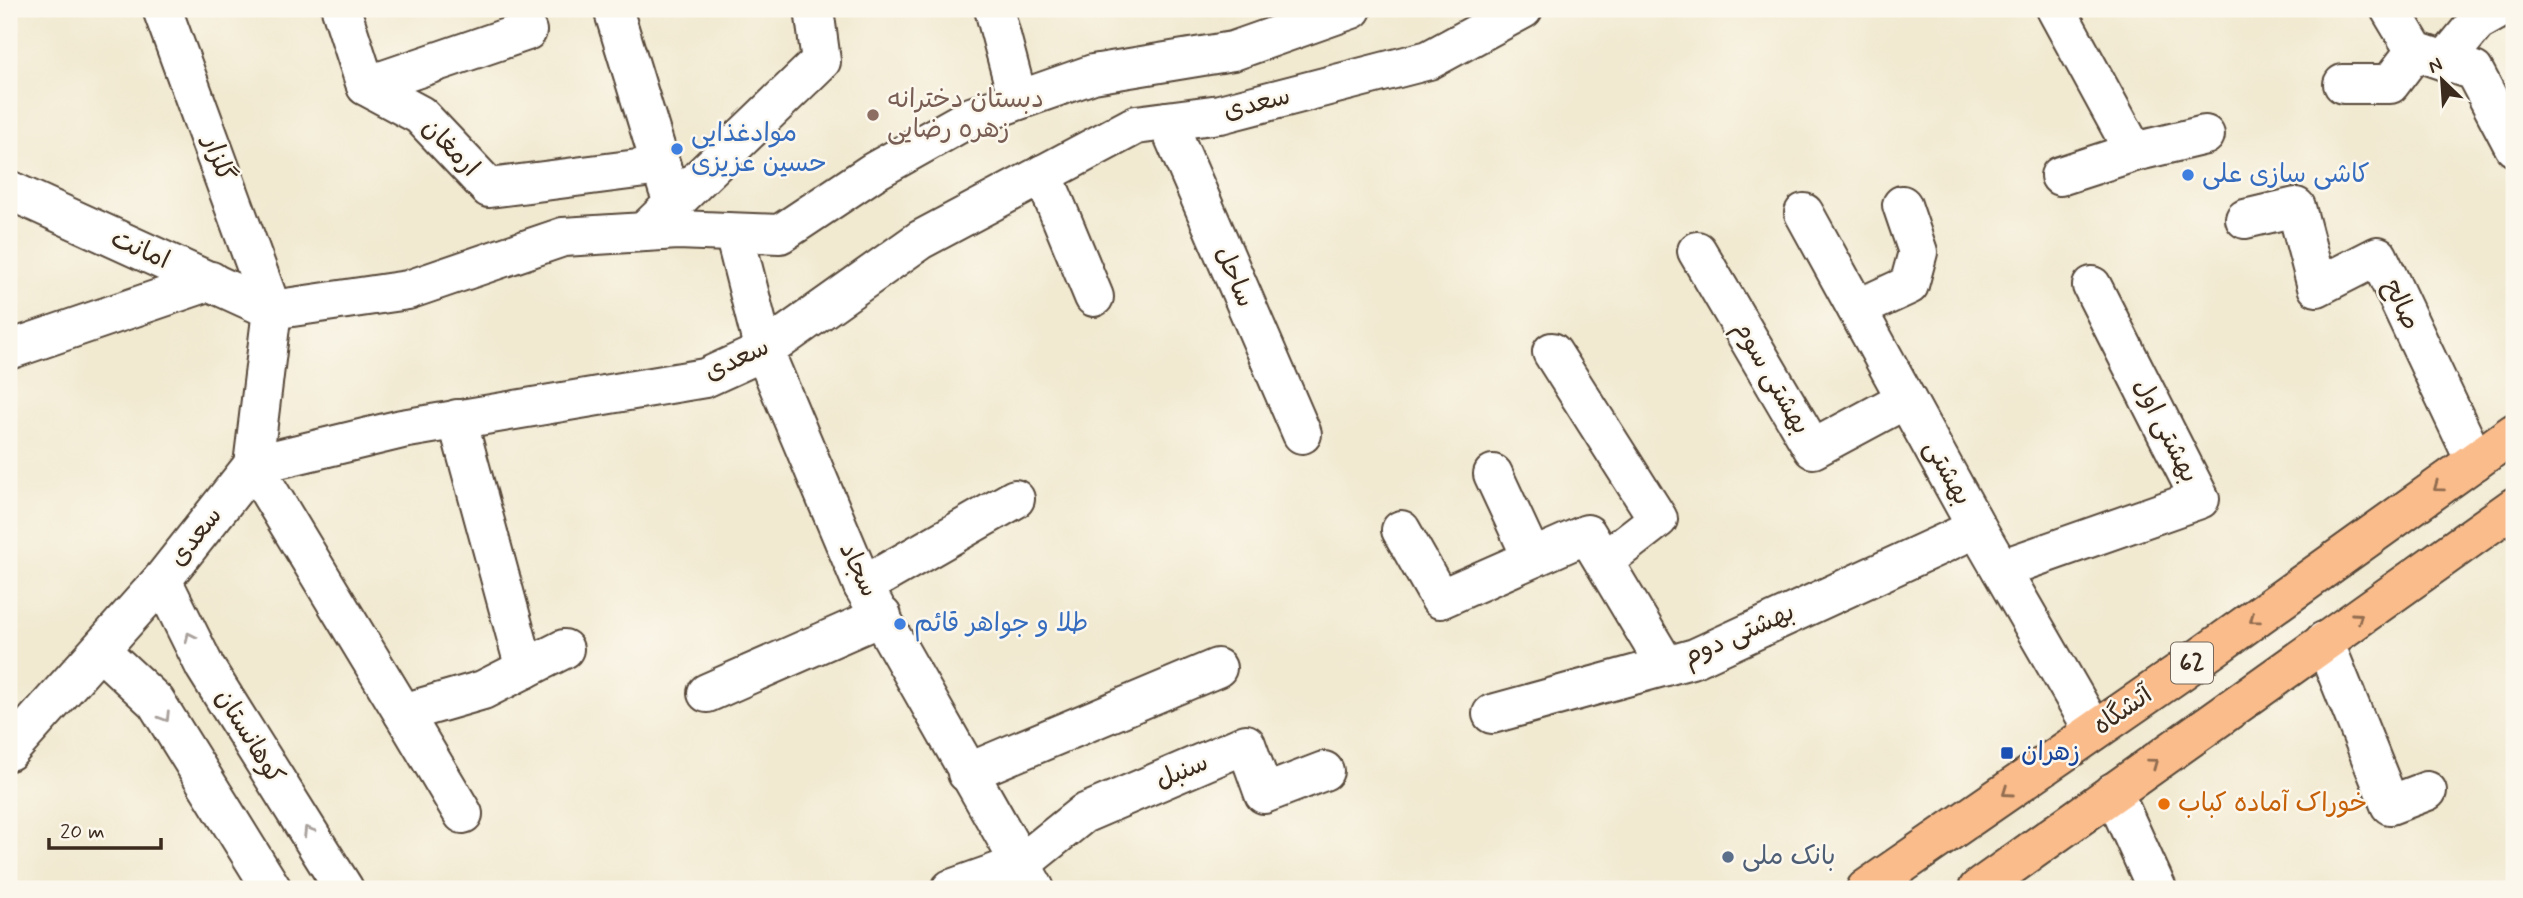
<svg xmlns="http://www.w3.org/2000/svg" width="2523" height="898" font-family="Mynerve,'Playpen Sans Arabic',sans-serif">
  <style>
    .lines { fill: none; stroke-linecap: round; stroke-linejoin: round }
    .minor-casing { stroke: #564739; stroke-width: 42 }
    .major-casing { stroke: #564739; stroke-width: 42 }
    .minor { stroke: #fff; stroke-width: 38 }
    .major { stroke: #fabc8b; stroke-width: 38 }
    .oneway { stroke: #916c4f }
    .oneway2 { stroke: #a79f9a }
    .education-dot { fill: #8d6e63; stroke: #fbf7ec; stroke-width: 2.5 }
    .shop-dot { fill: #3f7fe0; stroke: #fbf7ec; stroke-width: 2.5 }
    .transit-dot { fill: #1a4fb4; stroke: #fbf7ec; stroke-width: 2.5 }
    .food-dot { fill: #e8710a; stroke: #fbf7ec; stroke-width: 2.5 }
    .service-dot { fill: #5c6f8a; stroke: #fbf7ec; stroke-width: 2.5 }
    .labels { text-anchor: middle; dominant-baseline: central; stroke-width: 5; stroke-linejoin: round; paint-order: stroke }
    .shield { fill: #fbf7ec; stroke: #75685c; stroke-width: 2 }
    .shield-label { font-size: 24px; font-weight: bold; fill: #3b2a1e }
    .education-label { font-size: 26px; fill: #785e54; stroke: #fbf7ec; text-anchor: start }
    .street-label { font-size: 26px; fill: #3b2a1e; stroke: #fbf7ec }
    .shop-label { font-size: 26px; fill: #366cbe; stroke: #fbf7ec; text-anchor: start }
    .transit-label { font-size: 26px; fill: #164399; stroke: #fbf7ec; text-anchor: start }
    .food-label { font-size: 26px; fill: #c56008; stroke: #fbf7ec; text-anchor: start }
    .service-label { font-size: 26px; fill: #4e5e75; stroke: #fbf7ec; text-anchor: start }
  </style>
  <rect width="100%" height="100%" fill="#fbf7ec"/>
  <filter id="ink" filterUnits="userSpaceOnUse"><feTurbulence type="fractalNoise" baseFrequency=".0143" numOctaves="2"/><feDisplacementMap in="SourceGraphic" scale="14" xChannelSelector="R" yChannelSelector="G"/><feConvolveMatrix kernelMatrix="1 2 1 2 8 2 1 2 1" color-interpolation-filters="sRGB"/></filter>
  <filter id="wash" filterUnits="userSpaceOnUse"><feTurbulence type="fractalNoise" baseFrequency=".00686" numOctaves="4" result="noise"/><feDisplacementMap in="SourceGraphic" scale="28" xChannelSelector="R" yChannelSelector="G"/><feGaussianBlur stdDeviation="1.57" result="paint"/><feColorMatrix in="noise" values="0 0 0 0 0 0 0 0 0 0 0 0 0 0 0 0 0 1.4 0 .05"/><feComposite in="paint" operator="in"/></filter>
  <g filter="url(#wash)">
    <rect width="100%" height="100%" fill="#f1e9d0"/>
  </g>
  <g filter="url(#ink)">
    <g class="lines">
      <g class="minor-casing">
        <g id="minor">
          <polyline points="162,9 272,310"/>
          <polyline points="341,9 366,86 420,115 489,188 661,166"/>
          <polyline points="613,9 668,189"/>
          <polyline points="994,9 1018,100"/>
          <polyline points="2056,9 2134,152"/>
          <polyline points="2390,9 2415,51 2474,71 2514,147"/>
          <polyline points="2445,61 2477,22 2500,9"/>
          <polyline points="2343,84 2390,84 2415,51"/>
          <polyline points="366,86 527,31"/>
          <polyline points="1167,121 1302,434"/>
          <polyline points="1043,174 1094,297"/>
          <polyline points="2060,176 2134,152 2205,135"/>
          <polyline points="9,190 272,310"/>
          <polyline points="1804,213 1977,528 2094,731"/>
          <polyline points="2245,219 2296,207 2317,287 2378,256 2475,461"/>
          <polyline points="644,232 821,61 814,9"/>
          <polyline points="734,233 764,351 863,586 1035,889"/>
          <polyline points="1697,251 1813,449 1906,399"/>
          <polyline points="1857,309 1909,285 1918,252 1902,205"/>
          <polyline points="9,350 211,281"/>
          <polyline points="1552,352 1658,519 1604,561"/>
          <polyline points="457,419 525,669"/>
          <polyline points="1493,474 1532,558"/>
          <polyline points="1401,530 1440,599 1587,534 1666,666"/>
          <polyline points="2001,569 2200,499 2092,286"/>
          <polyline points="162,580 205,667 344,889"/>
          <polyline points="863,586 1015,499"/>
          <polyline points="2324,641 2390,805 2427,791"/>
          <polyline points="564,649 483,690 403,713 253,465 272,310 408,290 563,237 678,230 780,234 873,172 971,117 1093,74 1233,51 1352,9"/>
          <polyline points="101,651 156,702 272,889"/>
          <polyline points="707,693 882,616"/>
          <polyline points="403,713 463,814"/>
          <polyline points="1492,714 1695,658 1977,528"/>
          <polyline points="9,751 162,580 253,465 402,429 705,378 764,351 920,240 1136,125 1220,114 1429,60 1523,9"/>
          <polyline points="967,773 1217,668"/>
          <polyline points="2113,792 2157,889"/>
          <polyline points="951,889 1021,864 1083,814 1246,744 1264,794 1324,771"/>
        </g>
      </g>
      <g class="major-casing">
        <g id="major">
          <polyline points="1866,889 2180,672 2514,433"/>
          <polyline points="1978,889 2514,507"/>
        </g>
      </g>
      <use href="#minor" class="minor"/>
      <use href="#major" class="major"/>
    </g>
    <defs><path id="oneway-chevron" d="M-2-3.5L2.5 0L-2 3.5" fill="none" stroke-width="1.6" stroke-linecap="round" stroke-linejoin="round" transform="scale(1.75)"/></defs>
    <g class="oneway">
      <use href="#oneway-chevron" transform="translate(2438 487) rotate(144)"/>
      <use href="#oneway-chevron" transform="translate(2358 617) rotate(-35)"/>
      <use href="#oneway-chevron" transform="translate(2254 619) rotate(144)"/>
      <use href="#oneway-chevron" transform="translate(2153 763) rotate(-36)"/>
      <use href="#oneway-chevron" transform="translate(2007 792) rotate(145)"/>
    </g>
    <g class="oneway2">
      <use href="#oneway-chevron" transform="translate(190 637) rotate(-116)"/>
      <use href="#oneway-chevron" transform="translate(165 717) rotate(58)"/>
      <use href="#oneway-chevron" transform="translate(308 831) rotate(-122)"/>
    </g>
  </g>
  <circle class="education-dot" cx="873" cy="115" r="7"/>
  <g class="shop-dot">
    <circle cx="677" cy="149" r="7"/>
    <circle cx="2188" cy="175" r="7"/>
    <circle cx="900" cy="624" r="7"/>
  </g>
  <rect class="transit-dot" x="2000" y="746" width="14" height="14" rx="3.5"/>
  <circle class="food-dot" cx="2164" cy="804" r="7"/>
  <circle class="service-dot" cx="1728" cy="857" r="7"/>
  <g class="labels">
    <rect class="shield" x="2171" y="642.5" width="42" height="41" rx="5"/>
    <g class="shield-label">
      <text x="2192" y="663">62</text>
    </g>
    <g class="education-label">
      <text x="887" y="100">دبستان دخترانه<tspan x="887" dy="30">زهره رضایی</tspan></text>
    </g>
    <g class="street-label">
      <text transform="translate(1257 104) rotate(-14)">سعدی</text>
      <text transform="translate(450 148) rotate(46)">ارمغان</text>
      <text transform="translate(218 159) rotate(70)">گلزار</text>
      <text transform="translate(140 250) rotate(24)">امانت</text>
      <text transform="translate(1234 277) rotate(67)">ساحل</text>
      <text transform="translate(2401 305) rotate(65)">صالح</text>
      <text transform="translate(737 360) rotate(-25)">سعدی</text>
      <text transform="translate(1771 378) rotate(60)">بهشتی سوم</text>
      <text transform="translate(2165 431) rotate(63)">بهشتی اول</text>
      <text transform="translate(1947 473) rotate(61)">بهشتی</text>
      <text transform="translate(196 537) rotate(-51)">سعدی</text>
      <text transform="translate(858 570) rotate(64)">سجاد</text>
      <text transform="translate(1739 635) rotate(-24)">بهشتی دوم</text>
      <text transform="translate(2123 711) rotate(-35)">آتشگاه</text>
      <text transform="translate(249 737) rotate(58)">کوهانستان</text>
      <text transform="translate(1182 772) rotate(-23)">سنبل</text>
    </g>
    <g class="shop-label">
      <text x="691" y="134">موادغذایی<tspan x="691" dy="30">حسین عزیزی</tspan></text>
      <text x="2202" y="175">کاشی سازی علی</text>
      <text x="914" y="624">طلا و جواهر قائم</text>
    </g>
    <g class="transit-label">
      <text x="2021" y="753">زهران</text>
    </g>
    <g class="food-label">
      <text x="2178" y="804">خوراک آماده کباب</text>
    </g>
    <g class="service-label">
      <text x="1742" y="857">بانک ملی</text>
    </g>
  </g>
  <rect width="2523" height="898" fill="none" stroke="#fbf7ec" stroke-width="35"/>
  <g transform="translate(2442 80) rotate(335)" stroke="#fbf7ec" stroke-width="5" paint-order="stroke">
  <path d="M0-5L12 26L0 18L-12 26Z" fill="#3b2a1e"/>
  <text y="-10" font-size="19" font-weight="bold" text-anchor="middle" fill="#3b2a1e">N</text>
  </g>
  <path d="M49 838v10h112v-10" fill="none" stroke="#3b2a1e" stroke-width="3.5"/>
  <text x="60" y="838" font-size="21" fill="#3b2a1e" stroke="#fbf7ec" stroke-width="5" paint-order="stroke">20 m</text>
</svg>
